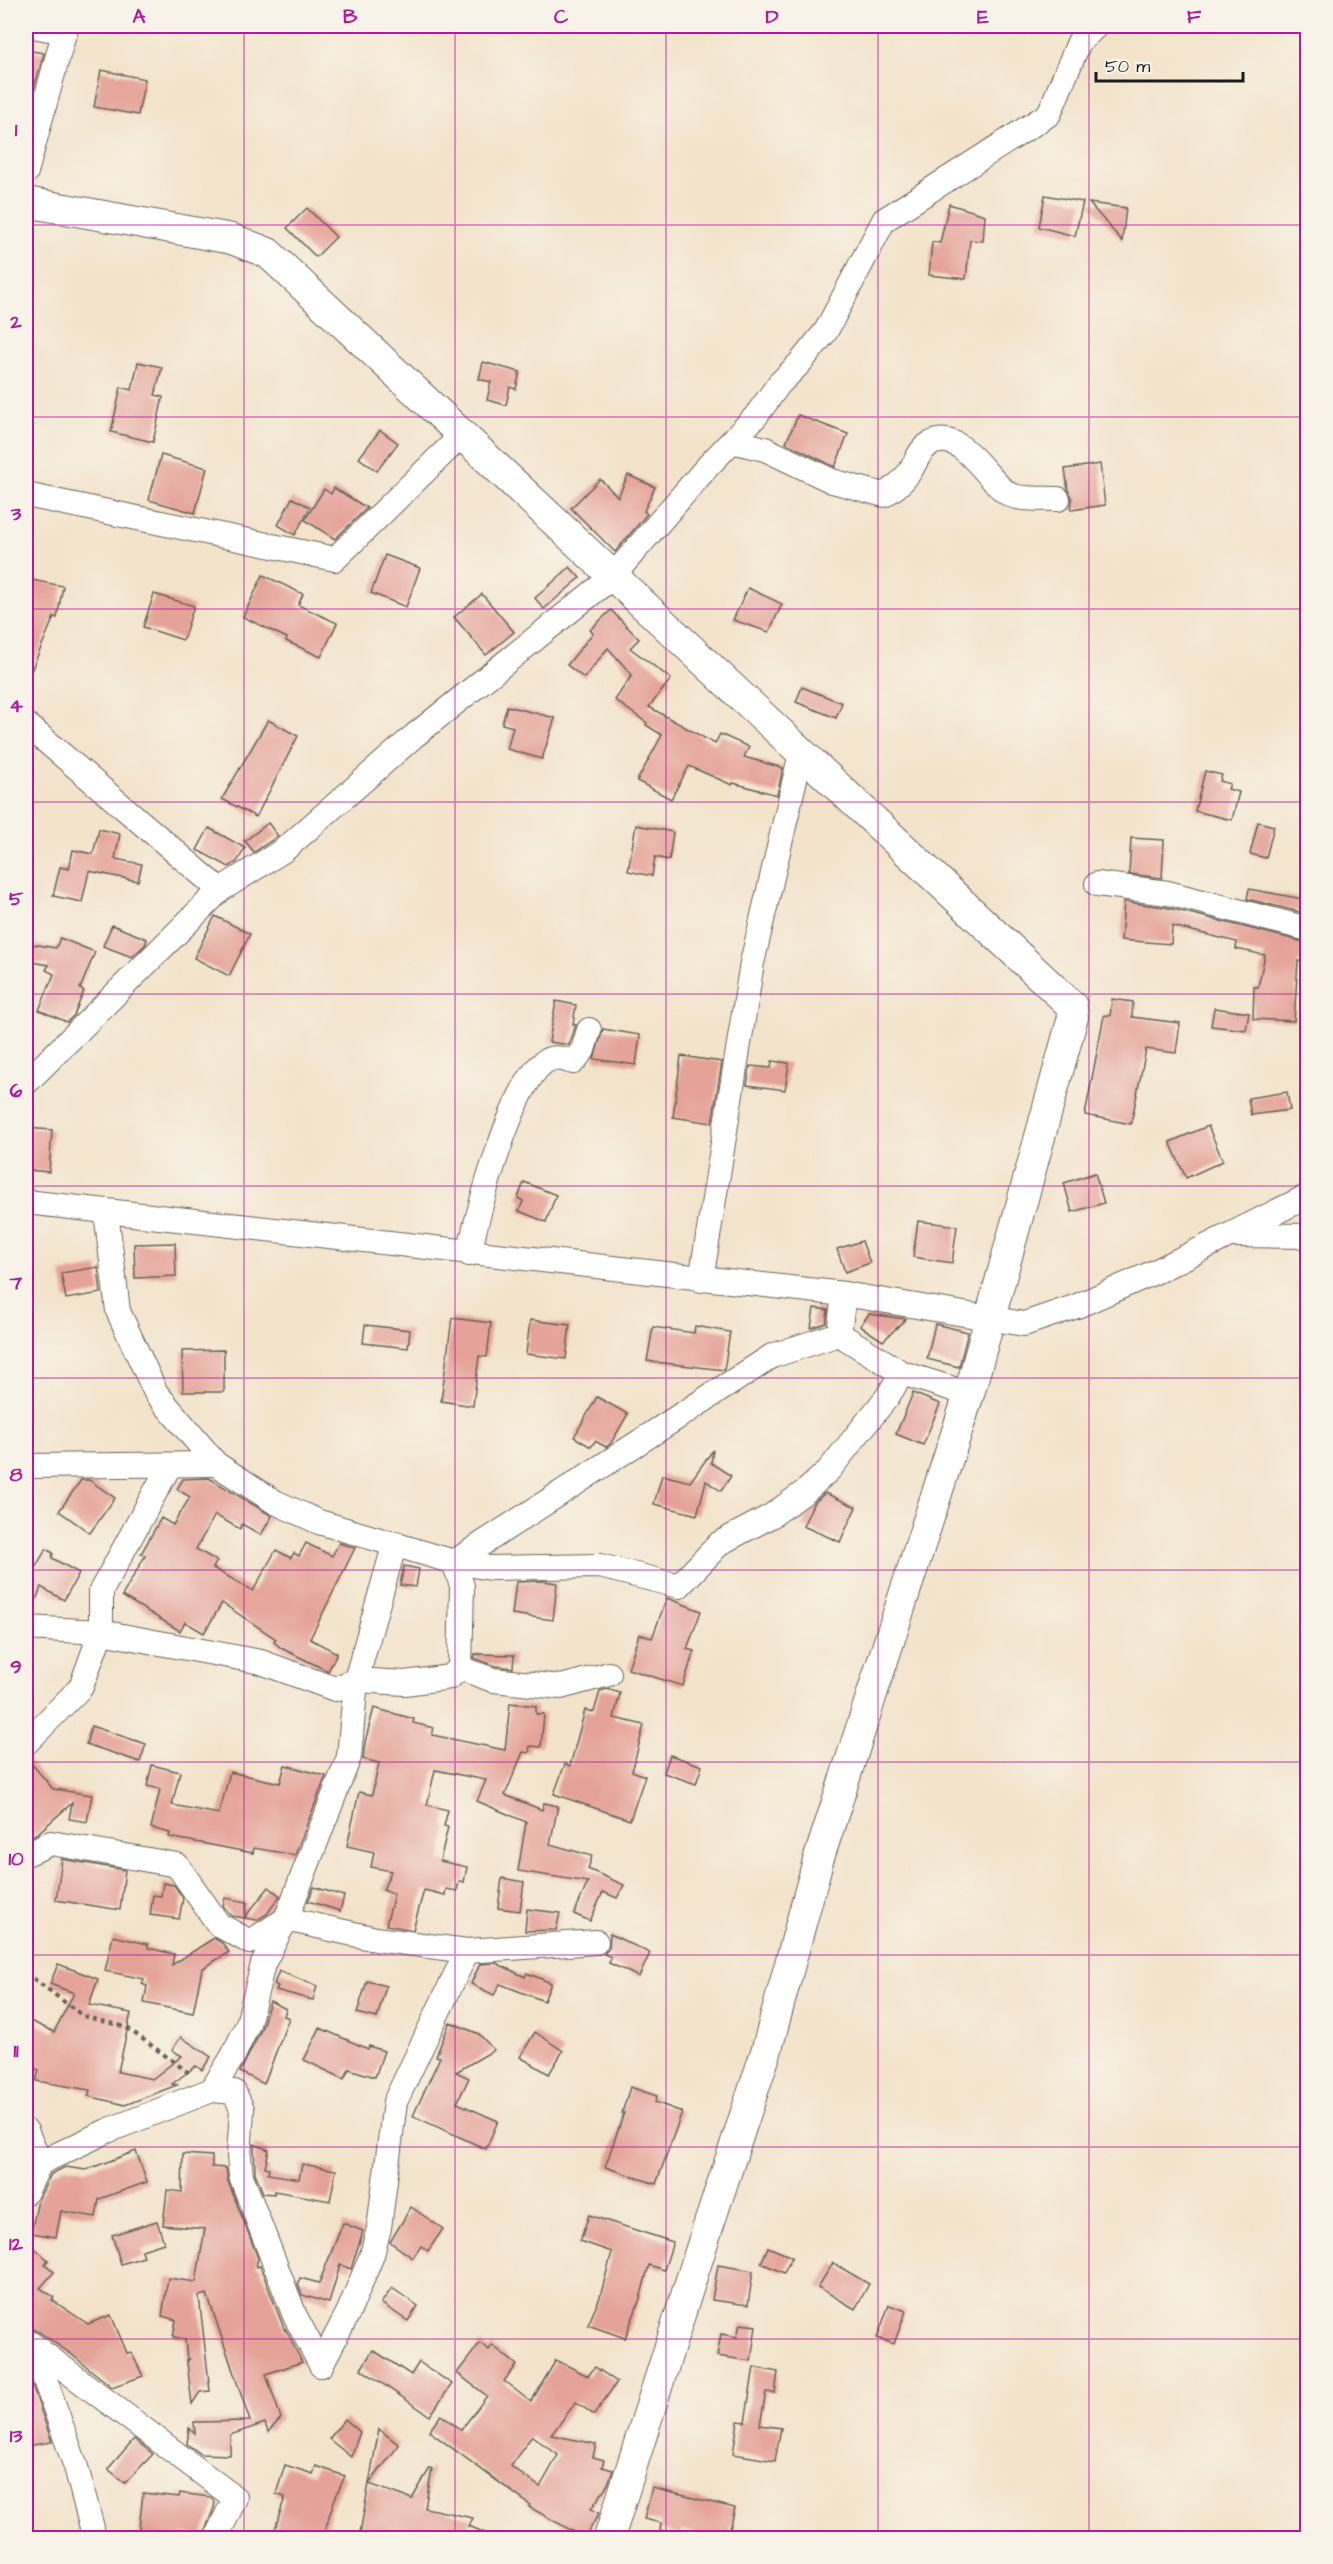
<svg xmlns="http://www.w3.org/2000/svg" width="1333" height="2564" font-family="'Architects Daughter',sans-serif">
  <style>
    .building { fill: #e5a298; fill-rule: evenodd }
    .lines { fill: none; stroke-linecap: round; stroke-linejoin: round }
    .minor-casing { stroke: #676259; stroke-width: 26 }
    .tertiary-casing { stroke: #676259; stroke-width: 32 }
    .path { stroke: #676259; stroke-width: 4; stroke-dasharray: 4.5 4.5; stroke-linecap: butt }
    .minor { stroke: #fff; stroke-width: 24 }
    .tertiary { stroke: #fff; stroke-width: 30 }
    .grid { fill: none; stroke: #b5179e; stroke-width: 1.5; stroke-opacity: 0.55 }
    .neatline { fill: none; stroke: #b5179e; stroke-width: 2 }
    .grid-label { font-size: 20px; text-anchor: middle; font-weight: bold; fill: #b5179e }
  </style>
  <rect width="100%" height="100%" fill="#f7f3e8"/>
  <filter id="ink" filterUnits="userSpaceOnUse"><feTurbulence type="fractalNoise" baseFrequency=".0167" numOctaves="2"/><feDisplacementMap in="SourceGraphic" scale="12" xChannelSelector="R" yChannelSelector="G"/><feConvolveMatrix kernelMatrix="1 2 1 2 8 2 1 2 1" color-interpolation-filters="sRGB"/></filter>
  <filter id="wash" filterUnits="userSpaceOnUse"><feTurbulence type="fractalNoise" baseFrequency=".008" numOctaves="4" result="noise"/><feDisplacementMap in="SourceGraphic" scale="24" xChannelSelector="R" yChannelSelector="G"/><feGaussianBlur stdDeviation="1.35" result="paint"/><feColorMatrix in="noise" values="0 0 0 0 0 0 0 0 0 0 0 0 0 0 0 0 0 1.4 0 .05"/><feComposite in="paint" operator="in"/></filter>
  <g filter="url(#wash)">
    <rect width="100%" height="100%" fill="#f3e3cb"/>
    <g id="blocks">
      <g class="building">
        <polygon points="26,50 44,53 34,88 26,87"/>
        <polygon points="101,70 145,79 138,115 94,107"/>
        <polygon points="1045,195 1083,202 1075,236 1039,227"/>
        <polygon points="1089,203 1126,208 1122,241"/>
        <polygon points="949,204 985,215 983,241 970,240 966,279 929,275 932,242 940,243"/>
        <polygon points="307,208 336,237 316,257 287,228"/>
        <polygon points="138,362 162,367 155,395 163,397 153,442 111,432 121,387 132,390"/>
        <polygon points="483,362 520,372 516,389 510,387 506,405 487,400 491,382 479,379"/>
        <polygon points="798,415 848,434 835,467 786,443"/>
        <polygon points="380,430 398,443 377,471 359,458"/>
        <polygon points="161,455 207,468 195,513 149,500"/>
        <polygon points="1100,464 1105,505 1071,510 1072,499 1068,490 1065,469"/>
        <polygon points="628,475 655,487 644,511 647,514 615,552 571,508 600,479 618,497"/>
        <polygon points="334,488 367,508 335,539 305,520 324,489 331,494"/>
        <polygon points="292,498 310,507 295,535 278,525"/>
        <polygon points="385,555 420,568 406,607 371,593"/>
        <polygon points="570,567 580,578 544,609 535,598"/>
        <polygon points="263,575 303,594 298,605 337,623 321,657 286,641 287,638 243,617"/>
        <polygon points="26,579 63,586 57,618 54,617 26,683"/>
        <polygon points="748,588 782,604 769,632 733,620"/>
        <polygon points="154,594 194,606 183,640 143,627"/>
        <polygon points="482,594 514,632 486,655 454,617"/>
        <polygon points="611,610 639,639 630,648 671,679 649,707 715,744 720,734 749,747 744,757 783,768 777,795 733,783 732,785 689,766 671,799 637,781 662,735 646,725 647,723 615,700 632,675 608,648 584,678 567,665 593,633 590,630"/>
        <polygon points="802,687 842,703 836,718 796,702"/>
        <polygon points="507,706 555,718 542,759 507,749 513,727 502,724"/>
        <polygon points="268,720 298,736 256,817 222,799"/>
        <polygon points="1205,771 1222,775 1220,781 1230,784 1228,789 1239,792 1232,820 1195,811"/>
        <polygon points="1258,822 1274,826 1266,858 1250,854"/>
        <polygon points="268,823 278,836 254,852 245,841"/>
        <polygon points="636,825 673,832 669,860 655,857 652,876 628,871"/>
        <polygon points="209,828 245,848 237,862 229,867 197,850"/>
        <polygon points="99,829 120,834 115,859 142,864 138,881 89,871 82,902 53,896 60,867 69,869 73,850 93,854"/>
        <polygon points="1131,838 1164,840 1162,878 1129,874"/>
        <polygon points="1249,889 1308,900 1308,914 1247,899"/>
        <polygon points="1124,902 1165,907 1308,943 1305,962 1298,961 1294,1021 1253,1019 1254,987 1258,987 1265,955 1236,949 1237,942 1172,926 1171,944 1121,940"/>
        <polygon points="215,916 250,934 229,976 194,958"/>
        <polygon points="112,925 147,939 145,945 132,957 103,946"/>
        <polygon points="60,938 95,952 80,989 84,991 74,1015 67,1022 39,1010 54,974 46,970 49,965 26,961 26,943 56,948"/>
        <polygon points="1112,999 1133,1002 1132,1017 1180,1023 1176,1053 1146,1049 1131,1124 1085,1115 1104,1015 1110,1016"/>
        <polygon points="556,1001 576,1005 573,1024 576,1025 569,1045 549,1042"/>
        <polygon points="1214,1008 1249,1013 1246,1030 1211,1026"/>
        <polygon points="603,1029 640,1035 636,1065 594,1059"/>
        <polygon points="681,1056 722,1062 712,1123 673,1117"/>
        <polygon points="772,1061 789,1063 785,1090 747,1085 750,1066 771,1068"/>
        <polygon points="1287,1092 1290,1110 1251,1115 1248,1098"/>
        <polygon points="1208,1126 1223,1161 1186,1178 1170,1142"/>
        <polygon points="26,1128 52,1130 49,1172 26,1170"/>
        <polygon points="1095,1173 1104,1203 1072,1212 1064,1183"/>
        <polygon points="524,1182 556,1195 546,1222 519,1211 523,1201 518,1198"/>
        <polygon points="918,1221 957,1226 952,1263 913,1257"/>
        <polygon points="862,1241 870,1263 845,1272 837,1249"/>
        <polygon points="175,1243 176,1276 135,1278 134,1244"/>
        <polygon points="98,1267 101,1293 66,1299 61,1273"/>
        <polygon points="814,1308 828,1310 826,1323 811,1328"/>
        <polygon points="869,1314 906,1319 883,1341 860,1326"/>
        <polygon points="452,1318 491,1323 487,1357 479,1356 473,1406 441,1401"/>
        <polygon points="530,1320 570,1325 566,1359 526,1354"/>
        <polygon points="935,1324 968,1332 959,1367 927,1359"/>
        <polygon points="365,1325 410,1330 408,1348 363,1343"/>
        <polygon points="695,1326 730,1332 724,1370 647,1361 653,1327 694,1333"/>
        <polygon points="224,1350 224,1392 183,1392 182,1351"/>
        <polygon points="913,1393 940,1404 923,1445 896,1434"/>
        <polygon points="597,1397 628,1414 611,1443 606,1447 595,1441 591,1447 574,1437"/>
        <polygon points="713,1450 711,1463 731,1476 721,1491 706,1481 697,1515 654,1504 662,1475 690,1482"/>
        <polygon points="209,1478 272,1516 261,1535 242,1524 240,1529 215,1515 196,1549 217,1561 213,1568 253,1591 276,1550 291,1558 294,1553 299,1556 306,1543 332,1556 339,1543 355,1548 310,1639 337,1653 328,1671 281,1648 274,1642 276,1639 222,1603 204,1633 185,1622 180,1631 122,1596 145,1556 141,1554 161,1518 173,1525 190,1497 177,1489 183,1479"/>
        <polygon points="81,1480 89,1480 115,1498 90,1533 59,1511"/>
        <polygon points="825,1493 856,1507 840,1542 803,1526 813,1504"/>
        <polygon points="46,1549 53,1553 52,1558 79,1573 64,1600 41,1587 31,1614 26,1614 26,1584"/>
        <polygon points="404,1566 419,1569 416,1587 400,1585"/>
        <polygon points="543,1581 557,1583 553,1620 512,1614 516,1582"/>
        <polygon points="667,1598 701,1611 687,1649 694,1651 683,1686 628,1669 639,1634 652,1638"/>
        <polygon points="475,1654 514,1655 513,1668 496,1666 474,1658"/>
        <polygon points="607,1689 620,1693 614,1718 644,1725 632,1771 645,1776 630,1820 554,1794 565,1764 570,1766 585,1710 594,1712 600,1691"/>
        <polygon points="510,1703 536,1706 536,1714 544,1714 541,1747 530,1746 529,1753 523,1752 505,1795 542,1810 544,1803 558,1806 550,1844 592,1856 588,1869 624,1885 617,1898 603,1892 590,1921 574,1914 588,1882 518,1871 526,1822 477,1801 486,1780 435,1770 427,1805 448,1810 444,1826 448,1827 440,1861 467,1867 464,1882 459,1881 457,1891 446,1889 445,1895 424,1890 413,1930 386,1925 394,1894 383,1890 391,1871 371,1867 374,1852 347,1846 359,1792 372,1795 379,1763 363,1759 365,1742 374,1708 414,1719 413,1723 434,1728 432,1735 505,1750"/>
        <polygon points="91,1726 146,1744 140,1762 86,1744"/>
        <polygon points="670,1755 702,1766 696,1784 664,1773"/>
        <polygon points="26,1757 53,1789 92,1795 87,1822 69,1819 72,1803 38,1833 26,1839"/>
        <polygon points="152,1765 180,1772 172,1805 219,1814 230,1772 280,1783 285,1765 326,1776 295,1855 254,1848 253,1853 169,1837 170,1833 151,1828 160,1789 147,1786"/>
        <polygon points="62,1859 125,1870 120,1910 56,1900"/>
        <polygon points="502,1878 524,1882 520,1911 498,1908"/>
        <polygon points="163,1883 174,1885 183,1898 179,1919 150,1915 153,1895 161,1896"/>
        <polygon points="269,1887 280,1896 267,1914 257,1920 232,1916 223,1906 225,1898 247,1902 245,1917"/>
        <polygon points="314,1887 344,1896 340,1911 308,1901"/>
        <polygon points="527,1909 560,1913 556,1930 525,1931"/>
        <polygon points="610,1934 650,1953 639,1977 609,1963 611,1957 604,1954 609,1948"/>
        <polygon points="113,1936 148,1944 148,1948 174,1954 172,1965 214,1938 222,1943 229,1952 202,1969 193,2013 144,2003 147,1986 142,1984 144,1979 105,1971"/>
        <polygon points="496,1963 525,1977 527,1973 551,1983 544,2001 500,1984 494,1995 471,1984 480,1964"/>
        <polygon points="58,1964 98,1979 89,2005 131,2013 118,2072 152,2079 182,2056 172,2050 181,2037 211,2057 202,2070 196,2066 172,2084 177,2085 125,2105 88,2096 90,2090 36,2081 39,2070 26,2066 26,2019 54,2032 74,1993 50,1984"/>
        <polygon points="279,1971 317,1986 313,2000 276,1990 278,1986 274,1984"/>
        <polygon points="367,1981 386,1986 377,2018 357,2013"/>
        <polygon points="270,2001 286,2009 284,2016 289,2018 264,2084 240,2072 261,2030"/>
        <polygon points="450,2022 479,2034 494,2050 456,2072 469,2078 457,2103 498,2121 486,2149 413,2116 440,2057 436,2056"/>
        <polygon points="320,2028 368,2049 369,2046 384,2051 375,2077 349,2069 344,2079 304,2060"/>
        <polygon points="535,2032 563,2051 549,2074 520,2057"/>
        <polygon points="630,2087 657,2096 655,2102 682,2112 656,2184 605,2167 624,2113 622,2113"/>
        <polygon points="254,2144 269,2150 265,2167 269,2168 268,2174 299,2179 302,2164 336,2170 330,2201 275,2191 274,2194 263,2193 255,2173"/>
        <polygon points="136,2151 147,2182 99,2199 96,2217 61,2211 56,2237 31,2233 38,2200 51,2174 65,2167 86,2170"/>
        <polygon points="183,2154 212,2156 212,2167 226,2168 228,2181 258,2258 256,2267 260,2266 285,2331 285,2328 302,2362 266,2374 281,2418 268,2432 265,2423 230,2435 230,2455 201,2454 187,2444 189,2428 195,2433 194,2422 250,2421 207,2294 199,2296 210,2391 200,2392 192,2404 187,2362 190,2358 187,2360 185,2339 173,2337 176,2320 162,2316 168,2278 196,2282 205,2229 163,2225 167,2190 182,2192"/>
        <polygon points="411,2207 443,2229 428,2251 421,2246 413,2258 390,2242"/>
        <polygon points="589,2215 673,2242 664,2270 649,2265 640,2299 625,2338 588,2325 600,2297 612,2252 580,2241"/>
        <polygon points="157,2221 164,2243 142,2250 144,2257 121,2264 112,2235"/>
        <polygon points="343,2223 363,2231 351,2269 340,2265 329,2303 302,2295 298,2284 300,2278 319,2283"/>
        <polygon points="29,2243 48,2260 45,2264 54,2272 40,2288 54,2297 52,2300 88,2324 111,2315 127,2353 131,2352 143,2376 112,2387 71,2354 26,2323 26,2247 28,2249"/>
        <polygon points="768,2247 792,2257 784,2273 761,2263"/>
        <polygon points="833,2263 869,2284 855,2309 818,2287"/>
        <polygon points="718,2265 753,2271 748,2305 712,2300"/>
        <polygon points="392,2288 418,2306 408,2321 381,2303"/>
        <polygon points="889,2305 906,2311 894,2344 877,2338"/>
        <polygon points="740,2324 756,2326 751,2361 717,2356 721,2334 737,2337"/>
        <path d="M480,2343L489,2350L492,2345L517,2365L504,2381L531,2402L556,2360L588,2376L595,2367L617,2382L594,2415L576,2402L551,2435L596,2444L593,2457L604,2460L602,2467L613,2470L608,2484L591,2509L599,2513L585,2538L529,2507L530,2505L429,2431L441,2415L461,2430L487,2396L457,2373ZM532,2436L558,2455L540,2487L510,2466Z"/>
        <polygon points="373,2350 411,2375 419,2362 452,2384 430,2416 361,2369"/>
        <polygon points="754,2367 778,2372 775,2393 766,2392 760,2425 781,2428 775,2461 733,2454 738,2421 745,2422"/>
        <polygon points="26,2368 52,2442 26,2446"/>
        <polygon points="345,2419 360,2432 351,2457 329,2439"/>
        <polygon points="379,2429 399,2445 369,2484 412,2499 430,2468 432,2469 425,2508 473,2518 469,2526 497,2538 359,2538"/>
        <polygon points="134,2439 153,2454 125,2483 108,2469"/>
        <polygon points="285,2465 313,2474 316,2466 345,2476 334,2501 322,2538 272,2538 285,2497 276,2494"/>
        <polygon points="652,2488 735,2508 728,2538 713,2538 682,2531 682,2535 660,2530 661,2523 644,2519"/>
        <polygon points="143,2493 179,2497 180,2493 210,2497 215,2501 214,2508 202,2537 183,2534 183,2538 138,2538"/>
      </g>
    </g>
  </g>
  <g filter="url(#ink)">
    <use href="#blocks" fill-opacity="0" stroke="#676259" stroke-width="1.5"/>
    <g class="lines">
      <g class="minor-casing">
        <g id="minor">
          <polyline points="33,26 65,32"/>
          <polyline points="26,172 66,26"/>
          <path d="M732,441L765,449L832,481L884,495C893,489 902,483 908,474C916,464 918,450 930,444C961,427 985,478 1007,493C1019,501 1043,498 1058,499"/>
          <polyline points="26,495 335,559 463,434"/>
          <polyline points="26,724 220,890"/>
          <polyline points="1097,884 1168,893 1308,929"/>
          <polyline points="26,1083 220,890 284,850 414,736 612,577 707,467 756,416 779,384 800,363 826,331 884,220 1049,114 1079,42 1096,26"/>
          <polyline points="26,1202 844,1294 1024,1324 1077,1306 1157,1271 1308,1196"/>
          <polyline points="106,1212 118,1311 156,1393 216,1464 275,1502 319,1522 454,1562 491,1568 600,1566 679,1586 720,1543 771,1516 806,1491 829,1470 888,1396 902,1373"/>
          <polyline points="1232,1235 1308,1236"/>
          <path d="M469,1254C478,1211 511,1089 543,1063C552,1055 562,1059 573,1062L583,1050L589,1030"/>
          <polyline points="701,1280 752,963 801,753"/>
          <polyline points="839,1334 902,1373 969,1394"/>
          <polyline points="26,1466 216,1464"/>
          <polyline points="454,1562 772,1356 839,1334 844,1294"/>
          <polyline points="454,1562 462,1586 460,1668"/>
          <polyline points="26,1628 101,1632 261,1662 335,1689 356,1680 405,1683 450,1677 460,1668 493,1680 561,1687 609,1674"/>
          <polyline points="26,1743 81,1687 101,1632 101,1591 170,1465"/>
          <polyline points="26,1854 51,1843 177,1865 219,1925 250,1942 286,1919 376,1939 467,1951 596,1942"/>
          <polyline points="212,2090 234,2092 242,2109 239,2156 241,2176 295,2316 321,2365"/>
          <polyline points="26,2131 40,2163"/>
          <polyline points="26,2192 40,2163 107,2131 212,2090 233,2056 248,2024 263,1964 286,1919 349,1757 356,1680 395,1543"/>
          <polyline points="26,2340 235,2498 216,2538"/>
          <polyline points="34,2349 76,2467 92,2528 92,2538"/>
          <polyline points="321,2365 349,2311 372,2255 379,2228 395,2102 467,1951"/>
        </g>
      </g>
      <g class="tertiary-casing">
        <polyline id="tertiary" points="26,202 232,239 268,253 1072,1006 1073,1017 969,1394 818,1861 766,2052 704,2239 609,2538"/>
      </g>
      <polyline class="path" points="26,1973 83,2016 126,2027 192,2075"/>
      <use href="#minor" class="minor"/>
      <use href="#tertiary" class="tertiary"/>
    </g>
  </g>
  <path class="grid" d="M244,26V2538M455,26V2538M666,26V2538M878,26V2538M1089,26V2538M26,225H1308M26,417H1308M26,609H1308M26,802H1308M26,994H1308M26,1186H1308M26,1378H1308M26,1570H1308M26,1762H1308M26,1955H1308M26,2147H1308M26,2339H1308"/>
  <rect width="1333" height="2564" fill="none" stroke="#f7f3e8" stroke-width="66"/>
  <path d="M1096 72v9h147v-9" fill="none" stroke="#1c1c1c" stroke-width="3"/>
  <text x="1105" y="72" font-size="18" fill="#1c1c1c" stroke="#f7f3e8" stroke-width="4.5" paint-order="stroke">50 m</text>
  <rect x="33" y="33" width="1267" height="2498" class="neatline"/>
  <g class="grid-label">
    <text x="139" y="23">A</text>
    <text x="350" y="23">B</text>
    <text x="561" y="23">C</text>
    <text x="772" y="23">D</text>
    <text x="983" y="23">E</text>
    <text x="1194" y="23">F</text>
    <text x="16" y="136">1</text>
    <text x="16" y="328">2</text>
    <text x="16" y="520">3</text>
    <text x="16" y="712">4</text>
    <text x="16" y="905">5</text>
    <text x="16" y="1097">6</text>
    <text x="16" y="1289">7</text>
    <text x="16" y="1481">8</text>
    <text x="16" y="1673">9</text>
    <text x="16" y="1865">10</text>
    <text x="16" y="2057">11</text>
    <text x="16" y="2250">12</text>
    <text x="16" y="2442">13</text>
  </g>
</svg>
